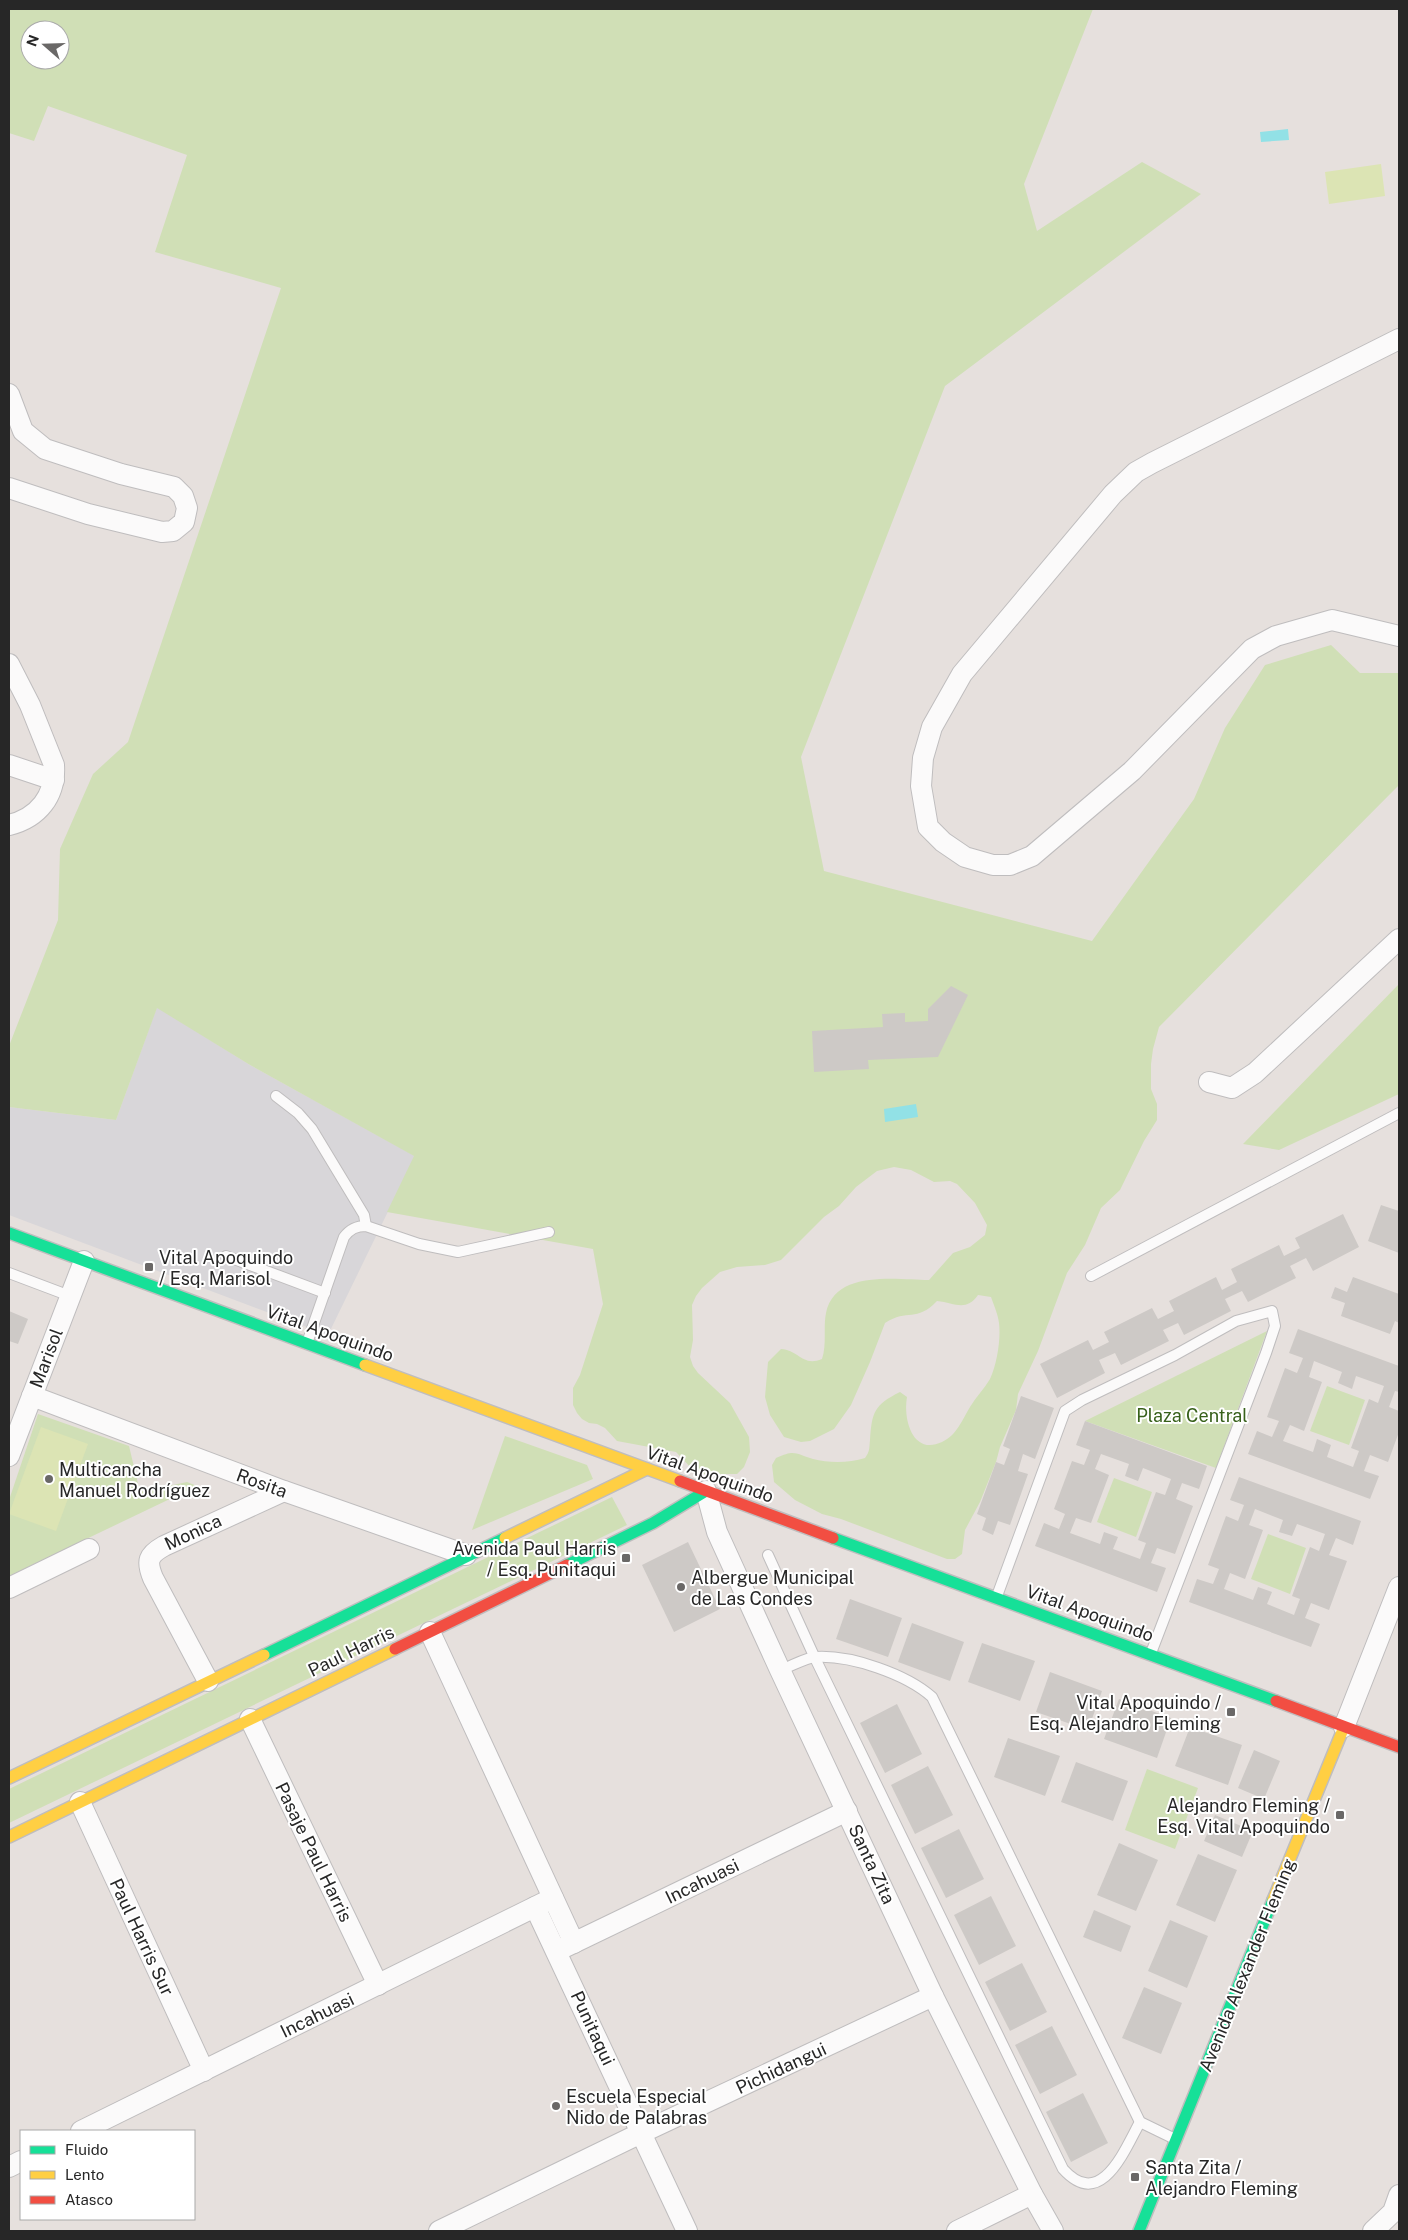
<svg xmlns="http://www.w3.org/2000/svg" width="1408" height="2240" font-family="'Public Sans',sans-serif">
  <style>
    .industrial { fill: #d8d6d9 }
    .green { fill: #d0dfb6; fill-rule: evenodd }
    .pitch { fill: #dce4b4 }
    .water { fill: #92e1e6 }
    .building { fill: #cdc9c6; fill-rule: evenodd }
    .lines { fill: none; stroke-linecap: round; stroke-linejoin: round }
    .lane-casing { stroke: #bfbdbe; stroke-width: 12 }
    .street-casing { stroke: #bfbdbe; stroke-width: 22 }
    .fast-casing { stroke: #bfbdbe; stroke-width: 14 }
    .slow-casing { stroke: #bfbdbe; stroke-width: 14 }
    .jam-casing { stroke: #bfbdbe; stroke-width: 14 }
    .lane { stroke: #fbfafa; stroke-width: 10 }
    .street { stroke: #fbfafa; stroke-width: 20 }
    .fast { stroke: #16e098; stroke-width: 11 }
    .slow { stroke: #ffcf43; stroke-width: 11 }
    .jam { stroke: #f24e42; stroke-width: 11 }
    .poi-dot { fill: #6a6867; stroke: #fff; stroke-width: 2 }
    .labels { text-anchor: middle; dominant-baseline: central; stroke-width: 4; stroke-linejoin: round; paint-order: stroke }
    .poi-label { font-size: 18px; fill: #272727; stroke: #fff; text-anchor: start }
    .street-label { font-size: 18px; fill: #272727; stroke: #fff }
    .park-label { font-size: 18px; fill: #38611b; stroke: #fff }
  </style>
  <rect width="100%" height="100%" fill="#e6e0dd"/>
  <polygon class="industrial" points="157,1007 250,1065 415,1156 328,1335 9,1215 9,1107 116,1120"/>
  <g class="green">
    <path d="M9,9H1093L1024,184L1037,231L1142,162L1201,194L945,386L801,757L824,871L1092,941L1194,799L1225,728L1265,665L1331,645L1360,673H1399V785L1159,1027L1153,1049L1151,1064V1089L1157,1104V1120L1144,1141L1120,1190L1101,1208L1085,1245L1067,1273L1038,1351L1018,1394L1016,1410L1000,1447L996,1462L980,1502L965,1530L962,1554L955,1559H947L841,1519L822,1514L795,1500L774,1482L772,1465L776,1458C796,1449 795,1454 813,1459C829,1463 849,1463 865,1458C870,1451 869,1449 870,1440C872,1412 874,1405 900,1392L907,1397C903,1418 912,1456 942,1442C957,1435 962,1420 970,1407C976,1397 984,1389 990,1379C997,1364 1001,1339 999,1323C998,1314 994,1306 991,1297L978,1295C966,1312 955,1303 937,1301C916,1323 908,1308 885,1323L870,1362L851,1405L834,1429L810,1441L801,1442L784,1437L770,1415L765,1397L768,1362L781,1349C799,1350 802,1367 822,1359C827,1343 823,1328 826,1313C835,1269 898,1280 929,1280L953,1253L970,1247L985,1235L987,1225L975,1203L957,1184L950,1181L934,1182L911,1170L894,1167L877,1171L856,1187L839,1206L824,1217L781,1260L765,1265L737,1267L720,1272L702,1288L696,1296L692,1305L693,1340L690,1357L693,1366L698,1373L730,1403L749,1437L750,1452L744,1467L737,1474H702L694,1471L676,1452L617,1441L605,1428L597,1424L589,1423L582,1419L577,1413L573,1405V1388L580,1375L603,1304L593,1249L387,1212L414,1156L250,1065L157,1008L116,1120L9,1107V1046L58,920L60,849L93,774L128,742L281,288L155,252L187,155L48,106L34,141L9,133ZM30,30H60V60H30Z"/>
    <polygon points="1399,984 1399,1094 1279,1150 1243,1144"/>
    <polygon points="1267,1331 1216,1468 1085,1421"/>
    <polygon points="1327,1386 1365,1400 1349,1445 1310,1431"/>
    <polygon points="38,1414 129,1446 140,1492 187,1482 197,1486 9,1576 9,1500"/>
    <polygon points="505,1436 587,1465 593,1479 472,1530"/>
    <polygon points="1114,1478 1152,1492 1136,1537 1097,1522"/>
    <polygon points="612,1497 627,1525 9,1823 9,1789"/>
    <polygon points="1268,1534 1306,1548 1290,1594 1251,1579"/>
    <polygon points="1147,1769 1198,1788 1175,1849 1125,1830"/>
  </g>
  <g class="pitch">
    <polygon points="1381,164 1385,196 1329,204 1325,172"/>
    <polygon points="41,1427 88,1444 56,1531 9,1514"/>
  </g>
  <g class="water">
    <polygon points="1288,129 1289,140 1261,142 1260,132"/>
    <polygon points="916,1104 918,1117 885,1122 884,1109"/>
  </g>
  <g class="building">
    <polygon points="951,986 968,995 938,1057 868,1060 869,1069 814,1072 812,1031 883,1027 882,1014 905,1013 905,1022 928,1021 928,1009"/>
    <polygon points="1381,1205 1399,1211 1399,1253 1368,1241"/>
    <polygon points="1343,1214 1359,1247 1313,1271 1306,1258 1290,1266 1296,1278 1248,1302 1242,1291 1225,1299 1231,1311 1184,1335 1178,1323 1163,1330 1169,1341 1121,1365 1115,1353 1099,1360 1105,1373 1057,1398 1040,1364 1088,1340 1093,1350 1109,1342 1104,1332 1152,1308 1158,1319 1174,1311 1169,1301 1216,1277 1222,1290 1237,1282 1231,1269 1279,1245 1284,1256 1300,1248 1295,1238"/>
    <polygon points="1353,1277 1399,1294 1399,1323 1395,1321 1390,1334 1341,1316 1345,1303 1331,1298 1335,1287 1347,1292"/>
    <polygon points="9,1311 28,1319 18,1344 9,1341"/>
    <path d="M1298,1329L1399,1366V1392L1395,1391L1389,1407L1399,1411V1432L1388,1462L1370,1455L1364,1471L1379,1476L1370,1499L1248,1454L1257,1431L1272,1437L1279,1421L1267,1417L1285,1368L1297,1373L1303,1358L1289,1353ZM1314,1361L1342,1372L1338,1383L1352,1389L1356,1376L1384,1386L1378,1403L1369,1399L1351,1448L1359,1451L1353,1467L1327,1457L1331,1445L1317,1439L1313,1452L1283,1441L1290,1425L1304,1431L1322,1382L1309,1377Z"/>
    <polygon points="1021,1396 1054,1408 1035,1459 1023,1454 1018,1471 1028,1474 1010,1525 998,1521 993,1535 982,1530 986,1518 977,1514 996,1462 1004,1465 1010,1449 1003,1446"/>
    <path d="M1085,1421L1207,1466L1199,1489L1182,1483L1176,1499L1193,1506L1175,1554L1157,1548L1151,1563L1166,1568L1157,1592L1035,1546L1044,1523L1059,1529L1065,1514L1054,1509L1072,1461L1084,1465L1090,1450L1076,1445ZM1101,1454L1129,1464L1125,1476L1138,1481L1143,1468L1171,1479L1165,1495L1156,1492L1138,1540L1146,1543L1140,1559L1113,1549L1118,1537L1104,1532L1100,1544L1070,1533L1076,1518L1091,1523L1109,1475L1095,1469Z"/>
    <path d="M1239,1477L1361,1521L1353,1545L1336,1538L1329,1555L1347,1561L1329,1610L1311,1603L1305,1618L1320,1624L1311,1647L1189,1602L1197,1579L1213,1584L1219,1569L1208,1565L1226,1516L1238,1521L1244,1505L1230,1500ZM1255,1509L1283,1520L1279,1532L1292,1536L1297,1524L1325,1534L1319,1551L1310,1547L1292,1596L1300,1599L1294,1615L1267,1604L1272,1592L1258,1587L1253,1600L1224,1589L1230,1573L1245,1579L1263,1530L1249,1525Z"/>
    <polygon points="688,1542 720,1609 674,1632 642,1565"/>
    <polygon points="850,1599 902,1618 888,1657 836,1639"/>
    <polygon points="912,1623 964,1642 950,1681 898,1662"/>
    <polygon points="982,1643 1035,1661 1020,1701 968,1682"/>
    <polygon points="1050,1672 1102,1691 1088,1730 1036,1712"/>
    <polygon points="1119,1699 1171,1718 1157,1758 1104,1739"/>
    <polygon points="897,1704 922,1754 885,1773 860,1723"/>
    <polygon points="1190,1727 1242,1745 1228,1785 1175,1766"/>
    <polygon points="1008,1738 1060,1756 1045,1796 994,1777"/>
    <polygon points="1254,1750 1280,1761 1264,1799 1238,1788"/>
    <polygon points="1076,1762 1128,1781 1113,1821 1061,1802"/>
    <polygon points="928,1766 953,1815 915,1834 891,1785"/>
    <polygon points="1215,1815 1253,1831 1242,1857 1204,1841"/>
    <polygon points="959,1829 984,1879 946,1898 921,1848"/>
    <polygon points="1119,1843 1158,1860 1136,1911 1097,1895"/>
    <polygon points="1198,1854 1237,1870 1215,1922 1176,1905"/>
    <polygon points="991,1896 1016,1946 979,1965 954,1915"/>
    <polygon points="1094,1910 1131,1926 1121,1952 1083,1937"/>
    <polygon points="1170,1920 1208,1936 1187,1988 1148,1971"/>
    <polygon points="1022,1963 1047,2012 1010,2031 985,1982"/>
    <polygon points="1144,1987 1182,2003 1161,2054 1122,2038"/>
    <polygon points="1052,2026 1077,2075 1040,2094 1015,2045"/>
    <polygon points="1083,2093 1108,2143 1071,2162 1046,2112"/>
  </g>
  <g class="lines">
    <g class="lane-casing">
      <g id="lane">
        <polyline points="276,1096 298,1113 312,1129 364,1215 366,1226"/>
        <polyline points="226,1256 325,1293"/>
        <polyline points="9,1273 70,1296"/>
        <polyline points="1091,1276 1399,1113"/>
        <path d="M307,1343L344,1237C350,1229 356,1226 366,1226L419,1244L458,1252L549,1232"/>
        <path d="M768,1555L814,1656L1063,2169C1101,2211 1124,2151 1140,2122"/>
        <polyline points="997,1596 1065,1411 1082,1400 1175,1355 1236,1321 1272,1311 1275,1326 1266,1353 1151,1653"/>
        <path d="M780,1670C790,1667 807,1657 816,1657C851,1655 906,1674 932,1697L1140,2122L1175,2139"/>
      </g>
    </g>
    <g class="street-casing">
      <g id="street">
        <polyline points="1399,339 1152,463 1136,472 1113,494 962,674 932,727 923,758 921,786 928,827 943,842 965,857 993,865 1010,865 1032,856 1132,771 1252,649 1276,636 1332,620 1399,636"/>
        <polyline points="9,394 23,431 45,449 121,474 174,487 183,496 187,508 184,522 173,531 162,532 88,514 9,488"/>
        <path d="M9,664L30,705L54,765C56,796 38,818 9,825"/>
        <polyline points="9,765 54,780"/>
        <polyline points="1209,1082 1232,1088 1255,1073 1399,939"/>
        <polyline points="32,1396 284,1491 466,1555"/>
        <polyline points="9,1456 84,1261"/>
        <polyline points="706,1491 717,1532 780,1670 933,1996 1032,2194 1053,2231"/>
        <polyline points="9,1588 89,1549"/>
        <polyline points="430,1632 574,1943"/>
        <path d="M208,1681L153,1578C146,1561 148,1555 164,1546L284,1491"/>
        <polyline points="250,1719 378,1985"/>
        <polyline points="1344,1727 1399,1587"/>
        <polyline points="80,1802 204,2071"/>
        <polyline points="535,1907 687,2231"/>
        <polyline points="563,1948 847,1811"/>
        <polyline points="81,2131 553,1898"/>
        <polyline points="9,2167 21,2161"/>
        <polyline points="439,2231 641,2133 933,1996"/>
        <polyline points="957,2231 1032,2194"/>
        <polyline points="1373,2231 1393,2212 1399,2195"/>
      </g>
    </g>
    <g class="fast-casing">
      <g id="fast">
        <polyline points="9,1233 365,1365"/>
        <polyline points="833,1538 1276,1701"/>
        <polyline points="567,1565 653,1523 706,1491"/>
        <polyline points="264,1655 505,1538"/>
        <polyline points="1139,2231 1273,1900"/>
      </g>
    </g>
    <g class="slow-casing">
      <g id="slow">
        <polyline points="365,1365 680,1481"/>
        <polyline points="505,1538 647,1469"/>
        <polyline points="9,1778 264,1655"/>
        <polyline points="9,1837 395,1649"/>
        <polyline points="1273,1900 1344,1727"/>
      </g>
    </g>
    <g class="jam-casing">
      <g id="jam">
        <polyline points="680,1481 833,1538"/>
        <polyline points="395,1649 567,1565"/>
        <polyline points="1276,1701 1399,1747"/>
      </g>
    </g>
    <use href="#lane" class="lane"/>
    <use href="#street" class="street"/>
    <use href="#fast" class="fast"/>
    <use href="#slow" class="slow"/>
    <use href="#jam" class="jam"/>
  </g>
  <g class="poi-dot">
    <rect x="144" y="1262" width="10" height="10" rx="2.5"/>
    <circle cx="49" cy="1479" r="5"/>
    <rect x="621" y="1553" width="10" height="10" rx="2.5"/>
    <circle cx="681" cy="1587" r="5"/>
    <rect x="1226" y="1707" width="10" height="10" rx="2.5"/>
    <rect x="1335" y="1810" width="10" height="10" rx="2.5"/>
    <circle cx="556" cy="2106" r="5"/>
    <rect x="1130" y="2172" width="10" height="10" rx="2.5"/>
  </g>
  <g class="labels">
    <g class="poi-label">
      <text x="159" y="1257">Vital Apoquindo<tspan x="159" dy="21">/ Esq. Marisol</tspan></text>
      <text x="59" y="1469">Multicancha<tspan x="59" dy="21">Manuel Rodríguez</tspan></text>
      <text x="616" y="1548" text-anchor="end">Avenida Paul Harris<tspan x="616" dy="21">/ Esq. Punitaqui</tspan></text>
      <text x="691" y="1577">Albergue Municipal<tspan x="691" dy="21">de Las Condes</tspan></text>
      <text x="1221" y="1702" text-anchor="end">Vital Apoquindo /<tspan x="1221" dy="21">Esq. Alejandro Fleming</tspan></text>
      <text x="1330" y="1805" text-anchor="end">Alejandro Fleming /<tspan x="1330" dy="21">Esq. Vital Apoquindo</tspan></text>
      <text x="566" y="2096">Escuela Especial<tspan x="566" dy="21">Nido de Palabras</tspan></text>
      <text x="1145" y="2167">Santa Zita /<tspan x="1145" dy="21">Alejandro Fleming</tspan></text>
    </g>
    <g class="street-label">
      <text transform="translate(330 1333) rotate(20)">Vital Apoquindo</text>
      <text transform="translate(46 1358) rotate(-69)">Marisol</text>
      <text transform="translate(710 1474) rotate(20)">Vital Apoquindo</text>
      <text transform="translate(262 1483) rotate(20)">Rosita</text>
      <text transform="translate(193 1532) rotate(-25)">Monica</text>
      <text transform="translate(1090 1613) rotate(20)">Vital Apoquindo</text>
      <text transform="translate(351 1651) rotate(-26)">Paul Harris</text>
      <text transform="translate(314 1852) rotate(64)">Pasaje Paul Harris</text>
      <text transform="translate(872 1864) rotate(65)">Santa Zita</text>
      <text transform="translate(702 1881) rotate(-26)">Incahuasi</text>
      <text transform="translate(142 1937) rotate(65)">Paul Harris Sur</text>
      <text transform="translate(1247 1965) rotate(-68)">Avenida Alexander Fleming</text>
      <text transform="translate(317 2015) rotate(-26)">Incahuasi</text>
      <text transform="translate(593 2028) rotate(65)">Punitaqui</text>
      <text transform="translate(781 2068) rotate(-25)">Pichidangui</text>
    </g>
    <g class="park-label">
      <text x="1192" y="1415">Plaza Central</text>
    </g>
  </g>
  <rect width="1408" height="2240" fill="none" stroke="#272727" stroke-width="20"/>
  <rect x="20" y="2130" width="175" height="90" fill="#ffffff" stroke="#a9a9a9"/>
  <rect x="30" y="2146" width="25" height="8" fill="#16e098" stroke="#a9a9a9"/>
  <text x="65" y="2155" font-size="15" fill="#272727">Fluido</text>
  <rect x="30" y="2171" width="25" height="8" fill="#ffcf43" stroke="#a9a9a9"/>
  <text x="65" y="2180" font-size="15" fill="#272727">Lento</text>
  <rect x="30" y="2196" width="25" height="8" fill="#f24e42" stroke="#a9a9a9"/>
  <text x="65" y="2205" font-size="15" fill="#272727">Atasco</text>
  <g transform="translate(45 45) rotate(290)"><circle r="24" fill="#ffffff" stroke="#a9a9a9"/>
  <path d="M0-4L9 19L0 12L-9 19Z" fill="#6a6867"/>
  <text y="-8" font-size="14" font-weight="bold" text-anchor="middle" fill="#272727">N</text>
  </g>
</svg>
